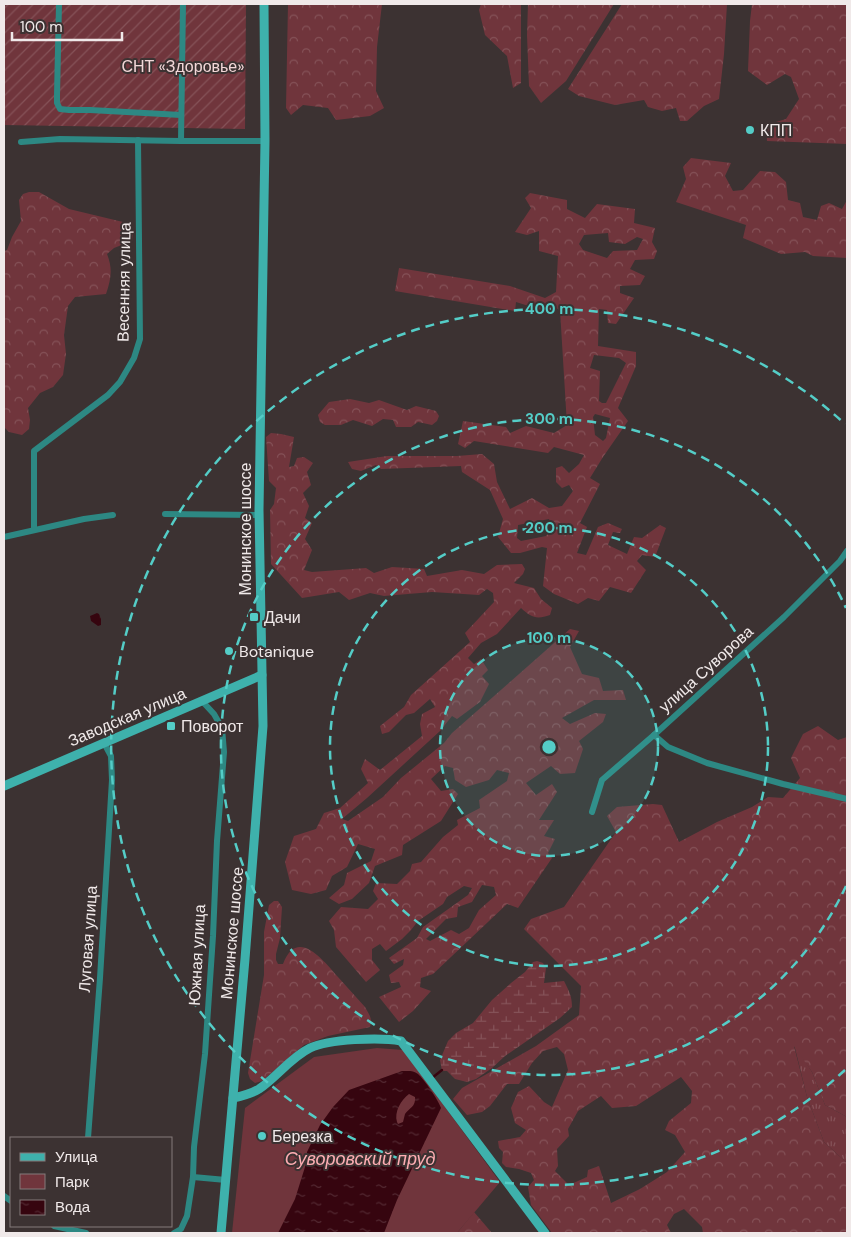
<svg xmlns="http://www.w3.org/2000/svg" width="851" height="1237" font-family="'DM Sans',sans-serif">
  <style>
    .grass { fill: url(#grass-tufts) }
    .forest { fill: url(#forest-crowns); fill-rule: evenodd }
    .wetland { fill: url(#wetland-marsh) }
    .park { fill: #70353c }
    .garden { fill: url(#garden-furrows) }
    .water { fill: url(#water-ripples); fill-rule: evenodd }
    .lines { fill: none; stroke-linecap: round; stroke-linejoin: round }
    .stream { stroke: #36050f; stroke-width: 2.5 }
    .street { stroke: #2d8883; stroke-width: 6 }
    .secondary { stroke: #3eb1ac; stroke-width: 9 }
    .ring { fill: none; stroke: #54cdc7; stroke-width: 2.5; stroke-dasharray: 9 6 }
    .poi-dot { fill: #54cdc7; stroke: #3c3232; stroke-width: 2 }
    .labels { text-anchor: middle; dominant-baseline: central; stroke-width: 4; stroke-linejoin: round; paint-order: stroke }
    .park-label { font-size: 16px; fill: #f3d7d8; stroke: #3c3232 }
    .poi-label { font-size: 16px; fill: #f0e9e9; stroke: #3c3232; text-anchor: start }
    .street-label { font-size: 16px; fill: #f0e9e9; stroke: #3c3232 }
    .water-label { font-size: 18px; font-style: italic; fill: #fdadb2; stroke: #3c3232 }
    .centre { fill: #54cdc7; stroke: #3c3232; stroke-width: 2.5 }
    .ring-label { font-size: 15px; text-anchor: middle; font-weight: bold; fill: #54cdc7; stroke: #3c3232; stroke-width: 4; stroke-linejoin: round; paint-order: stroke }
  </style>
  <defs>
    <pattern id="grass-tufts" width="24" height="20" patternUnits="userSpaceOnUse" patternTransform="scale(1.25)"><rect width="24" height="20" fill="#70353c"/><path d="M3 7l-1-3M5 7V3M7 7l1-3M15 17l-1-3M17 17v-4M19 17l1-3" fill="none" stroke="#855258"/></pattern>
    <pattern id="forest-crowns" width="20" height="18" patternUnits="userSpaceOnUse" patternTransform="scale(1.25)"><rect width="20" height="18" fill="#70353c"/><path d="M2 6a3 3 0 1 1 6 0M12 15a3 3 0 1 1 6 0" fill="none" stroke="#855258"/></pattern>
    <pattern id="wetland-marsh" width="20" height="14" patternUnits="userSpaceOnUse" patternTransform="scale(1.25)"><rect width="20" height="14" fill="#70353c"/><path d="M1 5h8M5 5V1M11 12h8M15 12V8" fill="none" stroke="#855258"/></pattern>
    <pattern id="garden-furrows" width="10" height="10" patternUnits="userSpaceOnUse" patternTransform="scale(1.25)"><rect width="10" height="10" fill="#70353c"/><path d="M-1 1l2-2M0 10L10 0M9 11l2-2" fill="none" stroke="#855258"/></pattern>
    <pattern id="water-ripples" width="26" height="14" patternUnits="userSpaceOnUse" patternTransform="scale(1.25)"><rect width="26" height="14" fill="#36050f"/><path d="M2 4q2-2 4 0t4 0M15 11q2-2 4 0t4 0" fill="none" stroke="#532932"/></pattern>
  </defs>
  <rect width="100%" height="100%" fill="#3c3232"/>
  <polygon class="grass" points="794,1044 812,1072 825,1105 847,1117 847,1163 824,1142 807,1097"/>
  <g class="forest">
    <polygon points="288,4 382,4 377,47 376,91 384,108 370,116 336,120 328,108 303,105 291,115 286,108"/>
    <polygon points="481,4 521,4 521,83 513,88 507,56 485,35 479,10"/>
    <polygon points="528,4 614,4 566,81 541,103 529,86 527,35"/>
    <polygon points="622,4 727,4 724,54 719,99 704,106 687,121 680,121 676,108 662,111 648,107 644,100 615,105 579,96 568,89"/>
    <polygon points="752,4 847,4 847,144 767,141 766,125 786,119 799,99 791,77 785,74 767,85 748,71 750,21"/>
    <polygon points="691,158 731,163 725,176 733,191 743,190 760,171 775,172 786,182 788,200 800,203 803,217 817,220 821,206 829,203 842,209 847,200 847,258 813,256 805,252 781,254 743,238 746,225 676,202 686,179 683,167"/>
    <path d="M29,192H39L69,209L123,222L131,227L133,233L132,241L114,248L107,254C113,269 111,279 106,294L75,297L68,306L64,335L66,354L63,375L53,387L40,393L28,408L30,420L29,429L22,435L9,432L4,427V251L7,250L12,237L21,221L19,200L23,194Z"/>
    <path d="M530,193L567,200V209L585,218L597,204L635,209L634,223L655,228L652,242L657,251L654,259L635,260L630,269L645,276L640,285L620,286V293L634,298L616,324L608,323L607,310L599,309L598,346L636,352V366L618,408L628,421L603,457L590,478L600,484L580,523L587,527L577,553L586,555L598,527L608,523L622,529L620,533L613,532L608,545L627,554L634,537L642,538L660,525L666,528L655,557L642,555L637,561L646,570L631,593L610,587L599,601L588,598L578,604L554,594L543,586L547,548L542,547L520,553H511L498,537L503,519L490,490L462,472L461,466L381,469L376,465L361,471L352,469L348,462L387,456H457L482,454L494,464L497,482L510,509L532,498L549,508L562,506L573,491L569,485L562,488L556,482V468L562,466L569,473L579,464L584,455L554,447L548,453L474,441L465,448L458,444L463,421L506,427L510,433L526,426L554,433L567,425L560,310L554,307L548,312L516,302L515,311L395,291L399,268L510,286L545,298L556,292L558,256L539,251V231L527,235L515,232L531,208L525,198ZM608,233L609,242L625,244L637,237L643,239L637,250L613,251L607,258L583,250L579,244L584,235ZM594,355L619,358L626,363L606,403H602L599,401L600,371L590,368ZM595,414L610,418L606,438L603,441L595,435L593,417ZM549,519L552,527L546,536L521,541L517,538L518,525Z"/>
    <polygon points="350,399 369,403 379,400 407,410 416,406 436,411 439,416 437,421 432,425 418,422 411,427 396,427 393,420 383,419 372,426 353,420 341,425 325,425 320,422 318,415 329,402"/>
    <path d="M271,433L281,434L294,437L289,467L294,466L297,458L304,457L313,463L307,472L311,485L303,493L309,506L305,518L312,523L305,539L312,550L304,570L312,572L366,568L374,573L392,567L424,569L427,576L462,570L484,574L497,565L522,564L525,569L523,574L514,583L534,588L541,599L552,608L550,615C536,620 531,617 521,608L497,634L481,643L468,658L474,664L481,659L488,670L482,676L489,684L480,702L457,719L452,716L440,731L367,798L342,819L348,821L383,797L401,778L444,743L452,733L570,629L579,631L570,647L582,674L599,678L603,691L623,690L626,700H594L562,718L570,724L595,713L606,714L603,722L579,741L583,749L575,773L560,774L551,766L526,783L536,795L552,784L557,792L539,820H554L544,836L555,839L548,853L552,858L518,908L507,904L433,974L421,978L420,987L431,991L413,1011L399,1022L379,997L401,987L399,982L391,983L389,975L403,965L404,959L394,964L389,958L417,938L423,927L468,895L472,888L464,886L447,897L443,904L418,921L411,930L402,939L386,951L380,944L372,949V960L380,970L366,982L336,947L334,930L329,921L341,907L368,909L378,899L373,891L376,883L397,884L410,871L412,864L421,862L443,837L458,825L457,820L480,808L479,800L507,781L509,773L497,770L489,780L466,787L455,780L453,768L445,766L431,779L441,791L453,789L458,794L441,821L403,845L402,855L375,866L369,883L352,899L339,904L329,898L344,885L347,873L371,861L375,849L358,844L347,867L332,876L326,890L311,894L292,890L285,862L294,836L316,829L324,813L340,808L368,783L361,769L365,759L380,770L422,736L420,724L422,714L435,707L430,699L414,713L406,715L389,732L382,734L380,726L404,707L411,695L470,642L465,633L494,602L493,593L487,589L479,595L432,592L384,596L370,593L349,600L339,592L302,598L271,564L270,510L274,504L276,488L269,481L266,437ZM482,885L494,887L496,895L479,910L469,928L459,934L451,930L430,941L426,939L446,919L457,917L458,907L472,902Z"/>
    <path d="M818,726L838,740L847,737V1117L825,1105L812,1072L794,1046L807,1097L824,1142L847,1163V1233H703L702,1227L684,1209L674,1214L667,1225L671,1233H552L531,1205L528,1187L534,1180L531,1173L519,1169L506,1167L502,1163L503,1152L499,1148L498,1141L520,1137L526,1130L515,1123L511,1108L518,1092L529,1086L544,1102L552,1107L568,1070L564,1054L557,1047L543,1051L532,1063L519,1084H507L490,1106L482,1112L467,1115L453,1099L462,1088L536,1046L579,1015L581,986L524,929L531,919L564,907L616,832L607,816L617,807L653,804L662,805L679,842L717,822L752,807L768,797L783,798L800,778L791,758L803,734ZM681,1077L692,1091L691,1103L669,1121L665,1130L675,1135L685,1152L667,1172L640,1189L611,1203L599,1166L588,1170L587,1177L569,1185L555,1171L558,1166L557,1149L569,1136L568,1129L578,1111L601,1096L612,1108L636,1106Z"/>
    <path d="M274,901H278L282,907L280,938L276,954V960L278,964H283C297,926 324,961 338,977C347,987 356,997 365,1007C369,1014 373,1019 370,1027L328,1036L304,1045L262,1081L255,1083L250,1079L248,1073L264,975V932L269,905Z"/>
    <polygon points="474,1212 492,1233 457,1233"/>
  </g>
  <path class="wetland" d="M537,961L543,963L546,968L544,983L564,981C569,991 572,996 572,1007L560,1018L505,1056L492,1068L476,1079L467,1082L455,1079L447,1071H442L440,1060L448,1041L456,1033L473,1023L492,1000L511,983L525,972L533,962Z"/>
  <polygon class="park" points="377,1048 403,1050 500,1182 457,1233 232,1233 245,1108 314,1057"/>
  <polygon class="garden" points="4,4 246,4 245,129 4,125"/>
  <g class="water">
    <polygon points="97,613 99,614 101,619 101,625 98,626 91,621 90,616"/>
    <path d="M402,1071C408,1071 413,1070 418,1074C424,1079 439,1101 441,1108L397,1200L384,1233H278L295,1199L305,1167L307,1152L320,1125L333,1107L349,1090ZM409,1094L415,1097C416,1107 409,1108 405,1114L403,1122L398,1124L397,1122C394,1112 401,1100 409,1094Z"/>
  </g>
  <g class="lines">
    <polyline class="stream" points="432,1078 442,1070"/>
    <g class="street">
      <polyline points="59,4 57,95 57,103 60,109 69,110 90,110 181,115"/>
      <polyline points="181,141 183,4"/>
      <polyline points="21,142 60,139 181,141 265,141"/>
      <polyline points="165,514 259,515"/>
      <polyline points="34,529 34,451 108,395 120,382 134,358 140,339 138,140"/>
      <polyline points="4,537 84,519 113,515"/>
      <polyline points="654,735 668,747 707,763 783,784 847,799"/>
      <polyline points="592,812 602,780 654,735 784,617 840,561 847,551"/>
      <polyline points="88,1138 100,978 112,780 111,756 104,743"/>
      <polyline points="193,1177 226,1180"/>
      <polyline points="4,1196 11,1201"/>
      <polyline points="54,1226 86,1233"/>
      <polyline points="174,1233 181,1229 187,1216 193,1177 194,1147 205,1054 213,936 217,841 224,752 222,728 214,714 202,701"/>
    </g>
    <g class="secondary">
      <polyline points="4,786 262,675"/>
      <path d="M233,1098C242,1096 251,1094 259,1089C277,1077 290,1058 310,1048C329,1039 380,1037 401,1041L545,1233"/>
      <polyline points="221,1233 245,959 263,726 259,510 265,141 264,4"/>
    </g>
  </g>
  <circle cx="549" cy="747" r="109" fill="#54cdc7" fill-opacity=".12"/>
  <g class="ring">
    <circle cx="549" cy="747" r="109"/>
    <circle cx="549" cy="747" r="219"/>
    <path d="M846 886A328 328 0 1 1 846 608"/>
    <path d="M845 1070A438 438 0 1 1 845 424"/>
  </g>
  <g class="poi-dot">
    <circle cx="750" cy="130" r="5"/>
    <rect x="249" y="612" width="10" height="10" rx="2.5"/>
    <circle cx="229" cy="651" r="5"/>
    <rect x="166" y="721" width="10" height="10" rx="2.5"/>
    <circle cx="262" cy="1136" r="5"/>
  </g>
  <g class="labels">
    <g class="park-label">
      <text x="183" y="66">СНТ «Здоровье»</text>
    </g>
    <g class="poi-label">
      <text x="760" y="130">КПП</text>
      <text x="264" y="617">Дачи</text>
      <text x="239" y="651">Botanique</text>
      <text x="181" y="726">Поворот</text>
      <text x="272" y="1136">Березка</text>
    </g>
    <g class="street-label">
      <text transform="translate(124 282) rotate(-89)">Весенняя улица</text>
      <text transform="translate(245 529) rotate(-90)">Монинское шоссе</text>
      <text transform="translate(706 669) rotate(-42)">улица Суворова</text>
      <text transform="translate(127 717) rotate(-23)">Заводская улица</text>
      <text transform="translate(232 933) rotate(-85)">Монинское шоссе</text>
      <text transform="translate(88 939) rotate(-86)">Луговая улица</text>
      <text transform="translate(197 955) rotate(-87)">Южная улица</text>
    </g>
    <g class="water-label">
      <text x="360" y="1159">Суворовский пруд</text>
    </g>
  </g>
  <circle cx="549" cy="747" r="8" class="centre"/>
  <g class="ring-label">
    <text x="549" y="314">400 m</text>
    <text x="549" y="424">300 m</text>
    <text x="549" y="533">200 m</text>
    <text x="549" y="643">100 m</text>
  </g>
  <rect width="851" height="1237" fill="none" stroke="#f0e9e9" stroke-width="10"/>
  <rect x="10" y="1137" width="162" height="90" fill="#3c3232" stroke="#847b7b"/>
  <rect x="20" y="1153" width="25" height="8" fill="#3eb1ac" stroke="#847b7b"/>
  <text x="55" y="1162" font-size="15" fill="#f0e9e9">Улица</text>
  <rect x="20" y="1174" width="25" height="15" fill="#70353c" stroke="#847b7b"/>
  <text x="55" y="1187" font-size="15" fill="#f0e9e9">Парк</text>
  <rect x="20" y="1200" width="25" height="15" fill="url(#water-ripples)" stroke="#847b7b"/>
  <text x="55" y="1212" font-size="15" fill="#f0e9e9">Вода</text>
  <path d="M12 32v8h110v-8" fill="none" stroke="#f0e9e9" stroke-width="2.5"/>
  <text x="20" y="32" font-size="15" fill="#f0e9e9" stroke="#3c3232" stroke-width="4" paint-order="stroke">100 m</text>
</svg>
